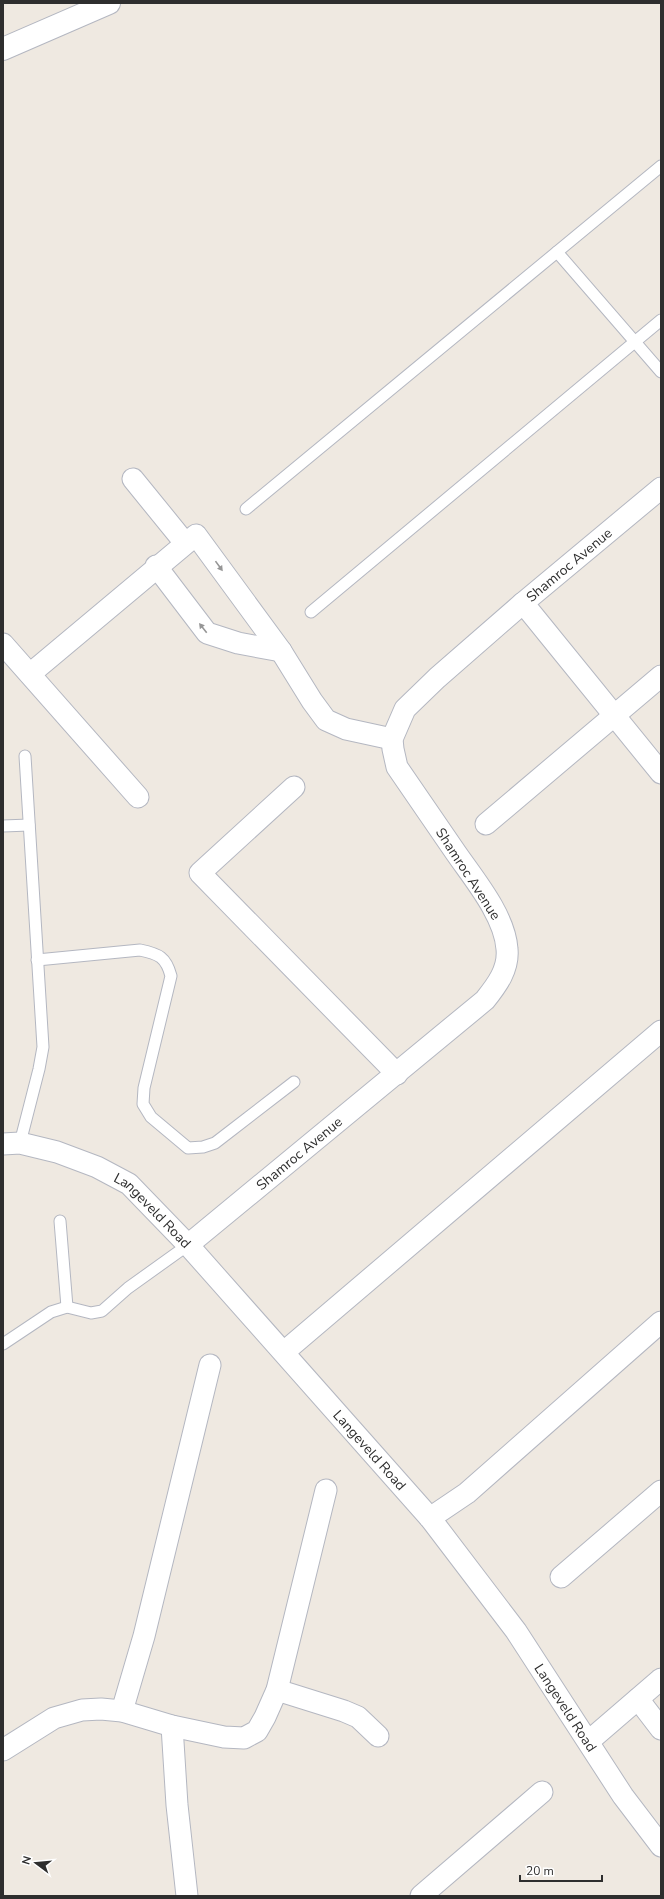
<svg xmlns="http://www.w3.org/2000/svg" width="664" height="1899" font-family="'Nunito Sans',sans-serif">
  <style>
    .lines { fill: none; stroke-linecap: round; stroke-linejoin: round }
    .service-casing { stroke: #b4b7c1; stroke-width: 13 }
    .minor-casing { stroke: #b4b7c1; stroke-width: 23 }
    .secondary-casing { stroke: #b4b7c1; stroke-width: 24 }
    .service { stroke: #fff; stroke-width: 11 }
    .minor { stroke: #fff; stroke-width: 21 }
    .secondary { stroke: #fff; stroke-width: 22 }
    .oneway { fill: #969696 }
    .labels { text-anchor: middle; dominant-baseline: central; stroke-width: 3.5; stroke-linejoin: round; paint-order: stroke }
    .street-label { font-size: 14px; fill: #2e2e2e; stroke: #fff }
  </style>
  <rect width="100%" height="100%" fill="#efe9e1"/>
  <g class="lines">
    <g class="service-casing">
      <g id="service">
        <polyline points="557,252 661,372"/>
        <polyline points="246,509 661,166"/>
        <polyline points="311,612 661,320"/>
        <polyline points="3,826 29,825"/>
        <path d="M37,960L140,950C159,954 166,957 171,976L144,1088L143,1104L151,1117L188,1148L203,1147L215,1143L294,1082"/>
        <polyline points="20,1143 39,1069 43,1047 25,756"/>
        <polyline points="60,1221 67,1307"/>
        <polyline points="3,1344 51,1312 67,1307 91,1313 102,1311 128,1288 188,1245"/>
      </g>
    </g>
    <g class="minor-casing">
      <g id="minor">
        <polyline points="133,479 185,543"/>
        <polyline points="156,566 207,633 238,643 281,651"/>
        <polyline points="523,603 661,773"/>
        <polyline points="3,644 138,797"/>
        <polyline points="30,674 196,535 281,651 312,701 326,720 346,729 392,739"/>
        <polyline points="294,787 200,873 397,1074"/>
        <polyline points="486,824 661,676"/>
        <path id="s1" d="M3,1144L20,1143L57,1152L97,1167L129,1184L188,1245L430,1518L516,1631L623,1796L661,1846"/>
        <path id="s2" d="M188,1245L485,1000C497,985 509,969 507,949C505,916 474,879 456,853C436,824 417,796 397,767L393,749L392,739L405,709L437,678L523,603L661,488"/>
        <polyline points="284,1352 661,1031"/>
        <polyline points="430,1518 467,1493 661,1322"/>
        <polyline points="561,1577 661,1491"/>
        <polyline points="277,1690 344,1711 358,1717 378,1736"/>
        <polyline points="638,1699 661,1729"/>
        <polyline points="122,1711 144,1636 210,1365"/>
        <polyline points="172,1726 177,1805 187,1896"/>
        <polyline points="589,1741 661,1679"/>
        <polyline points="3,1750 54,1718 82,1710 101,1709 122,1711 172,1726 224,1737 244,1738 257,1731 265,1717 277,1690 326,1490"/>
        <polyline points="421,1896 542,1792"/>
      </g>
    </g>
    <g class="secondary-casing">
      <polyline id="secondary" points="3,49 109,3"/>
    </g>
    <use href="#service" class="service"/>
    <use href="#minor" class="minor"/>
    <use href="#secondary" class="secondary"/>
  </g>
  <defs><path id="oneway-solid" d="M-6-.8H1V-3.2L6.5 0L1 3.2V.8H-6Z"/></defs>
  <g class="oneway">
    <use href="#oneway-solid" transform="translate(219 566) rotate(54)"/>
    <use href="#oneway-solid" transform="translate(203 628) rotate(-128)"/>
  </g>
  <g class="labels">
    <g class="street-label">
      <text stroke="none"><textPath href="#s2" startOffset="936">Shamroc Avenue</textPath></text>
      <text transform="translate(468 874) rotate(57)">Shamroc Avenue</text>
      <text stroke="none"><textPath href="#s2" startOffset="144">Shamroc Avenue</textPath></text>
      <text stroke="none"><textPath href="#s1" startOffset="169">Langeveld Road</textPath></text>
      <text stroke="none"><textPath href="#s1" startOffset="493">Langeveld Road</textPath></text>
      <text stroke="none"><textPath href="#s1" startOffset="817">Langeveld Road</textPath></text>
    </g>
  </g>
  <rect width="664" height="1899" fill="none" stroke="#2e2e2e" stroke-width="8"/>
  <g transform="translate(36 1863) rotate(286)" stroke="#ffffff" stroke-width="3" paint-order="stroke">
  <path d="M0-3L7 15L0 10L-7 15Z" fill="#2e2e2e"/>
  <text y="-6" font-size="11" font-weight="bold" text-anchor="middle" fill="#2e2e2e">N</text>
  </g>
  <path d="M520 1875v6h82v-6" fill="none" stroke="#2e2e2e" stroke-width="2"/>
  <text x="526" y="1875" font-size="12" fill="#2e2e2e" stroke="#ffffff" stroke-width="3" paint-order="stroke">20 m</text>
</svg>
